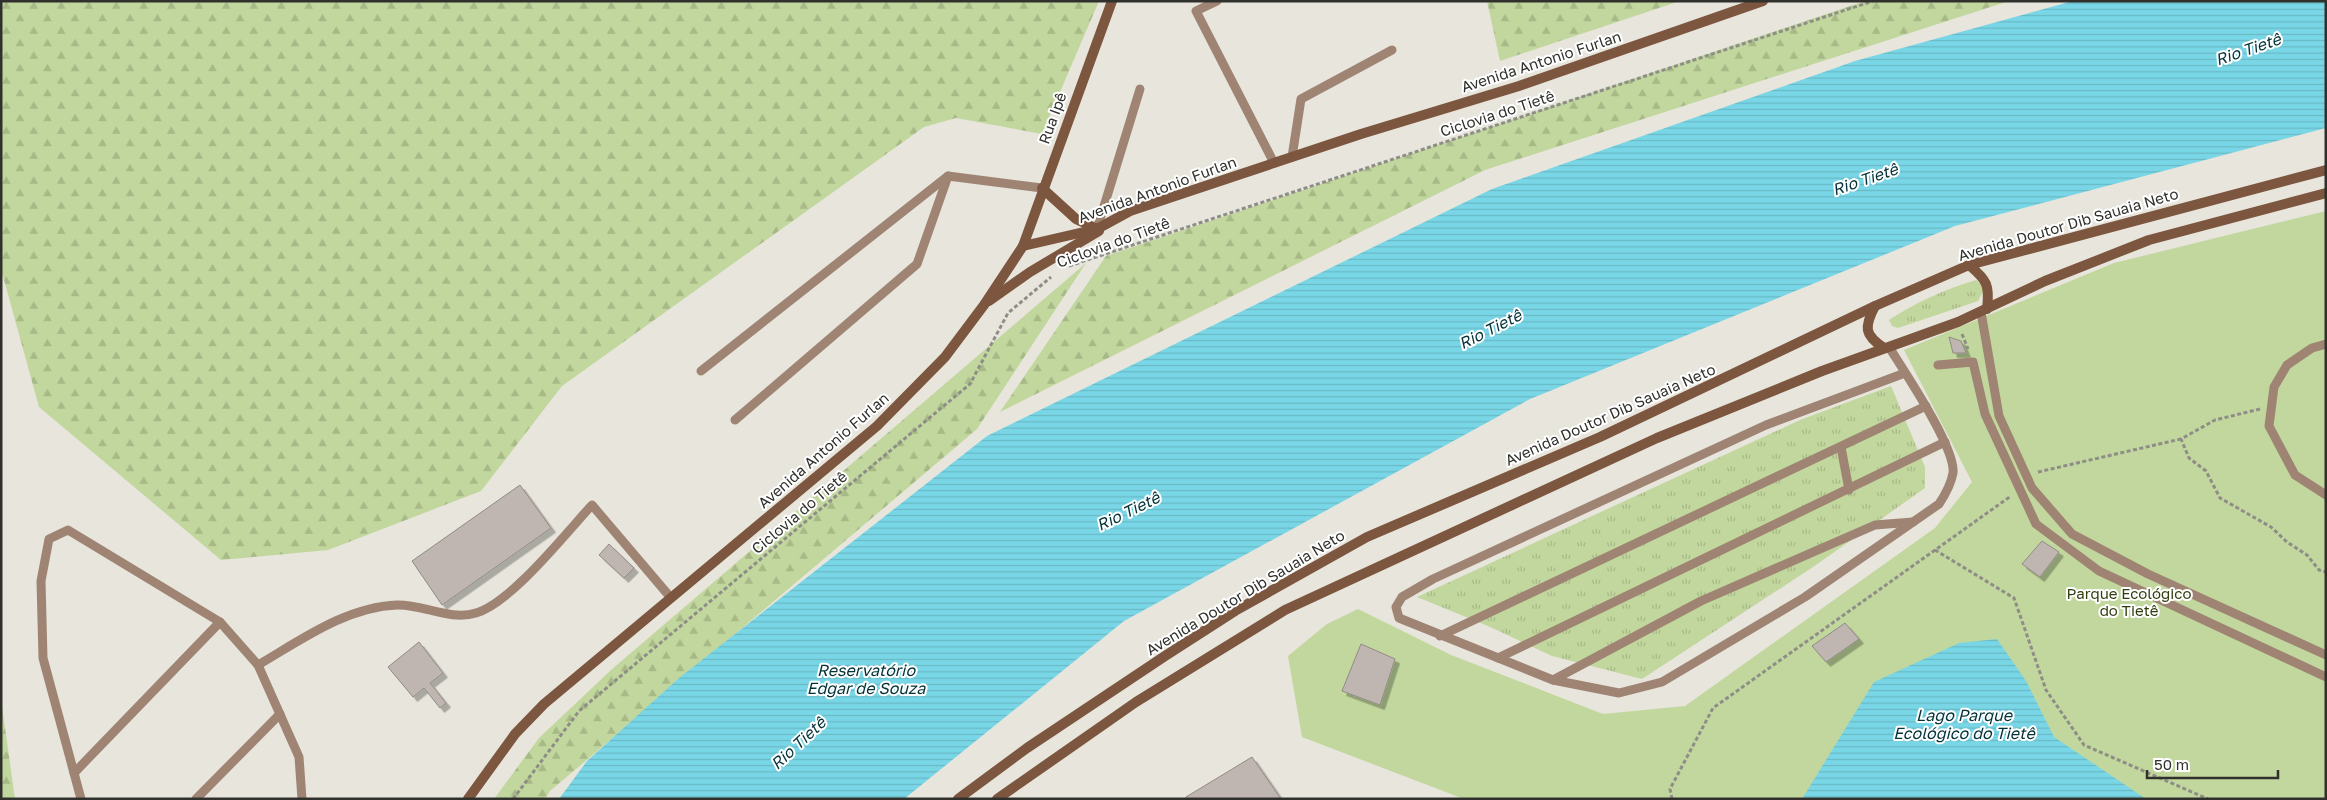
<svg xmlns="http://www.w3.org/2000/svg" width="2327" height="800" font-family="'Golos Text',sans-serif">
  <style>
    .grass { fill: url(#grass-tufts) }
    .forest { fill: url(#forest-firs) }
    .park { fill: #c2d79d }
    .water { fill: url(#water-rules) }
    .building { fill: #bfb6b1; stroke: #928a85; filter: url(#shadow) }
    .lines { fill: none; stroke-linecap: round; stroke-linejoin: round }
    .path { stroke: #8e8d87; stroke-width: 3; stroke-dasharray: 4 2.5; stroke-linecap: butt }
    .lane { stroke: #9f8474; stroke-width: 9 }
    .secondary { stroke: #7c563e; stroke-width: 10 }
    .labels { text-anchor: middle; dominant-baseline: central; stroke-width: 4; stroke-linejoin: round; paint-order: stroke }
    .street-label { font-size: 15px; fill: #30302c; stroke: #fff }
    .park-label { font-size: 15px; fill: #313f0f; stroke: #fff }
    .water-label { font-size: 16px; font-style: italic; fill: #033339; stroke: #fff }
  </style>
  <defs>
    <pattern id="grass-tufts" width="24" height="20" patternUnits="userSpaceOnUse" patternTransform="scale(1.25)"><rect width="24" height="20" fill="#c2d79d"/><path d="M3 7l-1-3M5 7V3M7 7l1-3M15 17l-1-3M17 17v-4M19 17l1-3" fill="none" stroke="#a7b987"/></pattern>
    <pattern id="forest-firs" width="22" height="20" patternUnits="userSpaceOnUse" patternTransform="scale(1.25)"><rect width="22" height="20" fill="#c2d79d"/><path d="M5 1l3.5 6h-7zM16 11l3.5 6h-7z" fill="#a7b987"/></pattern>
    <pattern id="water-rules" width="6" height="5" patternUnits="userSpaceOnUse" patternTransform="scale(1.25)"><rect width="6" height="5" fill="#79d6e6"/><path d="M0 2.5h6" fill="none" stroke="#69b8c5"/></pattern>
    <filter id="shadow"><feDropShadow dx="4.5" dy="4.5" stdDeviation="0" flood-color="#0004"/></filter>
  </defs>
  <rect width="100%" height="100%" fill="#e7e5dc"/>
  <g class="grass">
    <path d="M1976,280L1985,288L1978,301L1898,328L1892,326L1889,320C1916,302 1946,289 1976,280Z"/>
    <polygon points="1891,386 1925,467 1925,488 1816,565 1642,679 1552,656 1488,626 1417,597 1800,420"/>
  </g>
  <g class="forest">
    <polygon points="1,1 1099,1 1042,134 956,118 924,127 562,386 481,491 328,550 221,560 39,407 1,269"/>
    <polygon points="1487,1 1680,1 1500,61"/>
    <polygon points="1865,1 2009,1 1485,170 1000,412 1106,256"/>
    <polygon points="1086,263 977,429 550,791 545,799 494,799 539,738 611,670"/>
    <polygon points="1,699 15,799 1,799"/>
  </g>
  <polygon class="park" points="2326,211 2326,799 1464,799 1302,737 1288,656 1327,624 1358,609 1451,655 1603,714 1685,706 1935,528 1972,482 1904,350 2114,263"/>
  <g class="water">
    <polygon points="2073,1 2326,1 2326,128 1955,226 1530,399 1124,621 904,799 559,799 587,761 679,678 987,436 1492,189 1855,61"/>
    <polygon points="1997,639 2026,681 2054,737 2146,799 1802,799 1874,682 1959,643"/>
  </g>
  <g class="building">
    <polygon points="1949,337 1961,341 1966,353 1953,353"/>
    <polygon points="520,485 551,528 442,605 412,561"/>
    <polygon points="2042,541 2059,552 2040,577 2022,564"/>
    <polygon points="609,544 634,568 624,578 599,555"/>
    <polygon points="1845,623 1859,639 1826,662 1812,646"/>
    <polygon points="419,642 443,673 430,683 446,703 440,708 424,688 413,697 388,667"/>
    <polygon points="1361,644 1395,659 1380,705 1342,691"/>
    <polygon points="1252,757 1281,799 1187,799 1186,797"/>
  </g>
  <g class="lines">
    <g class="path">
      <polyline points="1069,266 1873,1"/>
      <polyline points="1962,334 1968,349"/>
      <polyline points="2260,409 2215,420 2181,439 2189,458 2206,471 2220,498 2271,527 2287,542 2307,555 2319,570 2326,572"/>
      <polyline points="2038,472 2181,439"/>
      <polyline points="1935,550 2014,598 2046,690 2084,745 2208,799"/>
      <polyline points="513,799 579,711 970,384 1008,313 1051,277"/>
      <polyline points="1672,799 1670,789 1713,708 2011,496"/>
    </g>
    <g class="lane">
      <polyline points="1217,1 1196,11 1274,163"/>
      <polyline points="1292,157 1301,99 1392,50"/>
      <polyline points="1097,229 1140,89"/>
      <polyline points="1981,312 1999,416 2032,488 2072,534 2148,574 2326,655"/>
      <polyline points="2326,344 2312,348 2287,365 2274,387 2269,426 2295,475 2326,495"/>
      <path d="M1889,347C1904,371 1956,448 1953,473C1951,484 1945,495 1939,504L1805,597L1662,682L1619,693L1553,680L1399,618L1396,607L1402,597L1433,579L1766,425L1905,373"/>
      <polyline points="1938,365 1973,362 1985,414 2036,524 2099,571 2326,677"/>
      <polyline points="701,371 948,176 1042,188"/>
      <polyline points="735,420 917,264 948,176"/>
      <polyline points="1841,447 1849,490"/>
      <polyline points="1440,636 1926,406"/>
      <polyline points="1498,658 1945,442"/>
      <polyline points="258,665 299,757 302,799"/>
      <polyline points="1553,680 1701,601 1875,525 1913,522"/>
      <polyline points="74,773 220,622"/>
      <path d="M81,799L43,658L41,581L49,539L68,530L220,622L258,665C301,640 346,607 397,605C422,604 450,621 476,613C511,603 566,533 592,505L671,598"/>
      <polyline points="196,799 280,714"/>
    </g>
    <g class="secondary">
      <polyline points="1042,188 1076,219 1097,229"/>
      <polyline points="1023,246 1097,229 1130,211 1361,134 1519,86 1763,1"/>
      <path d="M1969,265C1987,280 1990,285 1987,309"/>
      <polyline points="989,301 1030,272 1099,231"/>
      <path d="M1875,306C1864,327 1864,335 1884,348"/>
      <polyline points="468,799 515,734 544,704 877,426 945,357 984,305 1023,246 1112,1"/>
      <polyline points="958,799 1027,748 1165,656 1235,611 1367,537 1600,437 1875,306 1969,265 2326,170"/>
      <polyline points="997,799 1136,702 1285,610 1657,438 1822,371 1958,322 2045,281 2149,240 2326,193"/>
    </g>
  </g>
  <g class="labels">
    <g class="street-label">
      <text transform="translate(1541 61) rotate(-18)">Avenida Antonio Furlan</text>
      <text transform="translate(1497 113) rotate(-18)">Ciclovia do Tietê</text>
      <text transform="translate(1052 118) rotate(-70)">Rua Ipê</text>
      <text transform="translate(1157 189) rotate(-20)">Avenida Antonio Furlan</text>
      <text transform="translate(2068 224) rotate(-16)">Avenida Doutor Dib Sauaia Neto</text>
      <text transform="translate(1113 242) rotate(-20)">Ciclovia do Tietê</text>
      <text transform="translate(1610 414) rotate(-24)">Avenida Doutor Dib Sauaia Neto</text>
      <text transform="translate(823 450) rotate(-41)">Avenida Antonio Furlan</text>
      <text transform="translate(799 512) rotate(-40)">Ciclovia do Tietê</text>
      <text transform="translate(1245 592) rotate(-31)">Avenida Doutor Dib Sauaia Neto</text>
    </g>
    <g class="park-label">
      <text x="2129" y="593">Parque Ecológico<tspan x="2129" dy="17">do Tietê</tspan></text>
    </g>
    <g class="water-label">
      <text transform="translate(2248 49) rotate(-19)">Rio Tietê</text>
      <text transform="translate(1865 179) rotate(-19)">Rio Tietê</text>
      <text transform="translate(1490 329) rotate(-27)">Rio Tietê</text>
      <text transform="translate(1128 511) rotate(-26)">Rio Tietê</text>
      <text x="866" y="670">Reservatório<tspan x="866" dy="18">Edgar de Souza</tspan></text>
      <text x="1964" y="715">Lago Parque<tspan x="1964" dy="18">Ecológico do Tietê</tspan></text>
      <text transform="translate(798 743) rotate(-43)">Rio Tietê</text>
    </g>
  </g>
  <rect width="2327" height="800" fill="none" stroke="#30302c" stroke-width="5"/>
  <path d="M2147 770v8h131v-8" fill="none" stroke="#30302c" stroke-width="2.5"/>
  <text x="2154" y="770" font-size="15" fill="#30302c" stroke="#ffffff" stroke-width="4" paint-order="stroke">50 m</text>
</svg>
